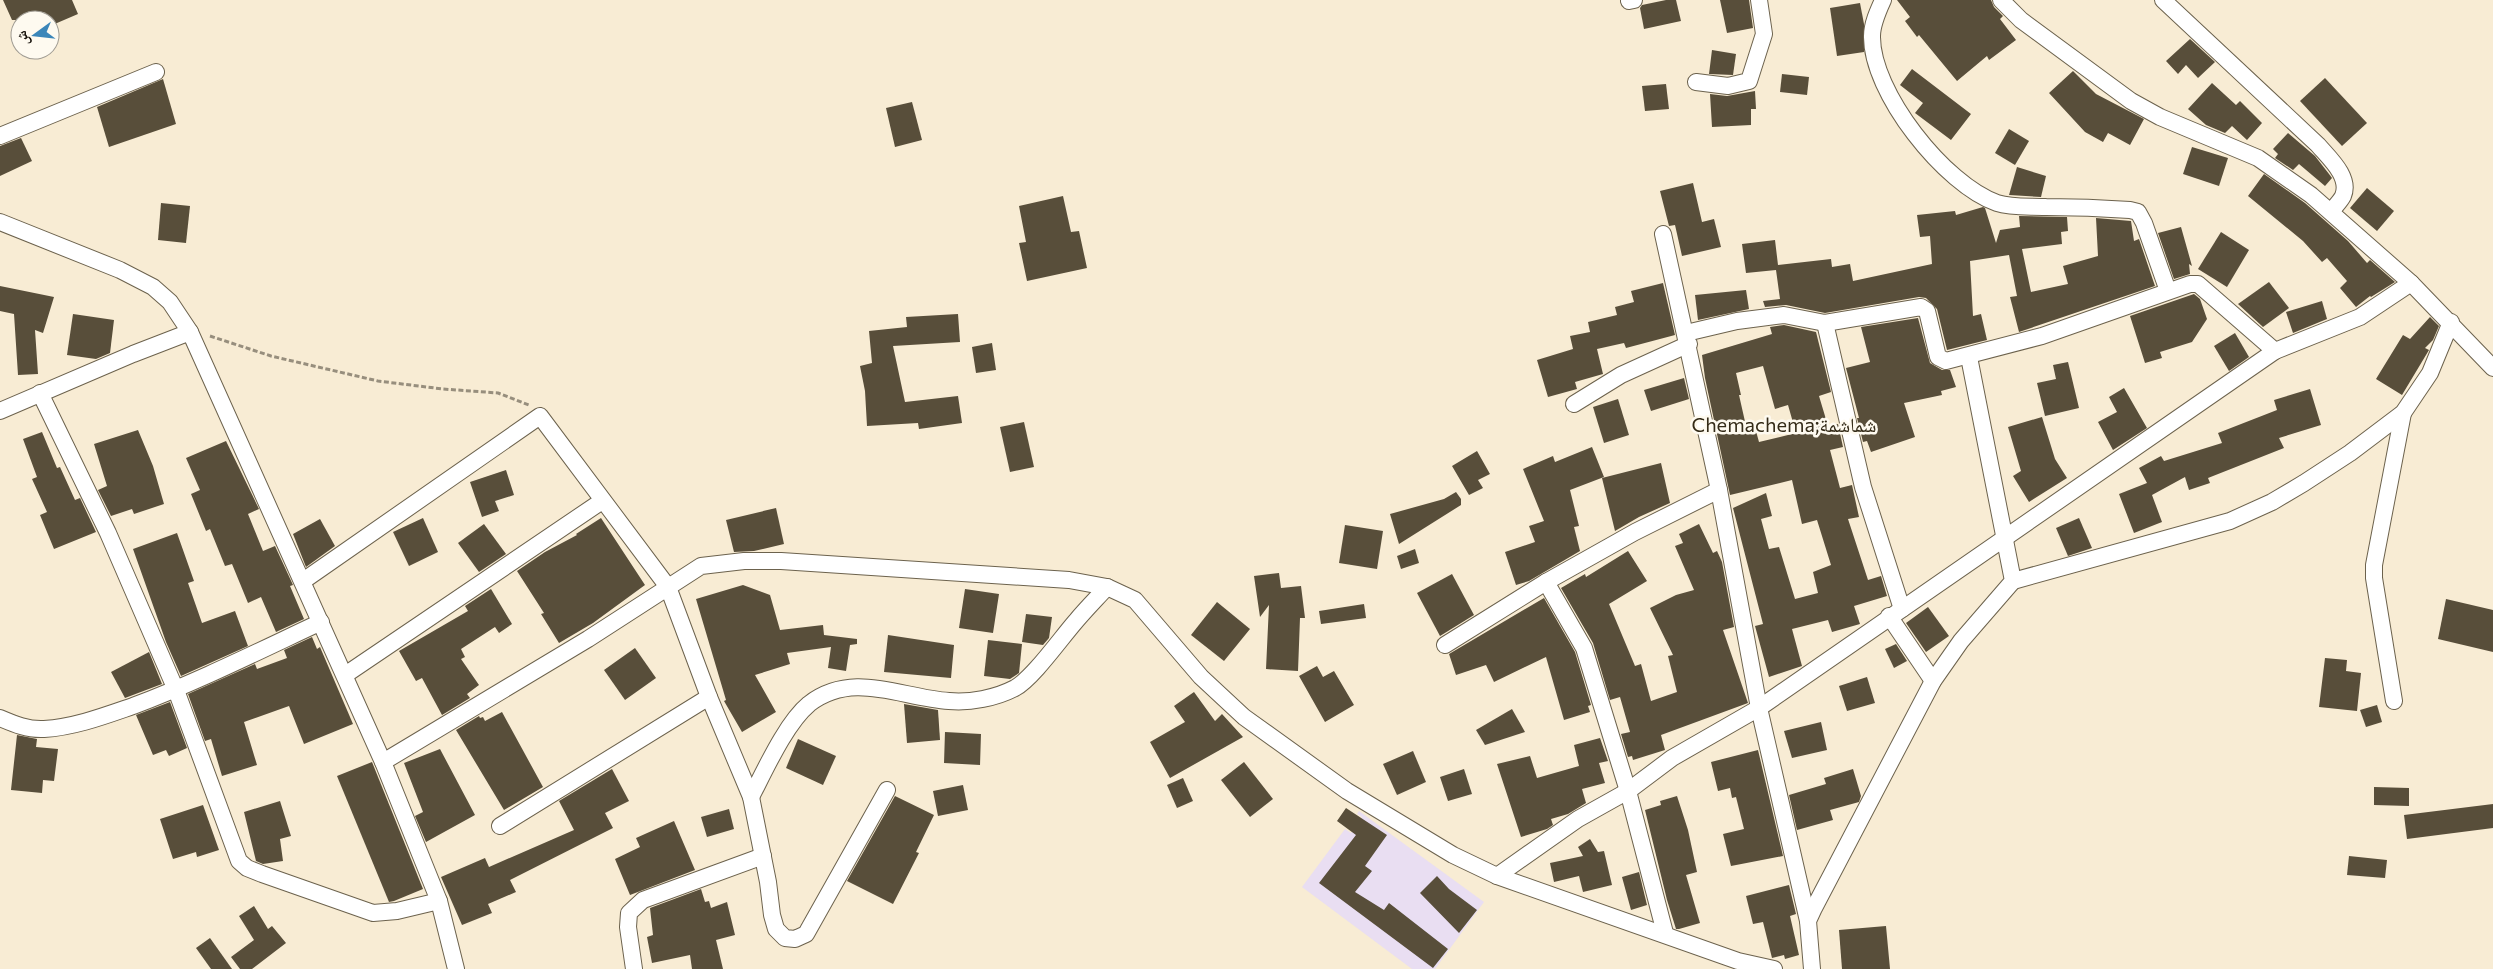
<svg xmlns="http://www.w3.org/2000/svg" width="2493" height="969" font-family="Commissioner,'Noto Naskh Arabic',sans-serif">
  <style>
    .education { fill: #e9def2 }
    .building { fill: #584e3a; fill-rule: evenodd }
    .lines { fill: none; stroke-linecap: round; stroke-linejoin: round }
    .street-casing { stroke: #6c624d; stroke-width: 18 }
    .path { stroke: #978e7d; stroke-width: 3; stroke-dasharray: 5 2.5; stroke-linecap: butt }
    .street { stroke: #fff; stroke-width: 16 }
    .labels { text-anchor: middle; dominant-baseline: central; stroke-width: 5; stroke-linejoin: round; paint-order: stroke }
    .quarter-label { font-size: 20px; fill: #342b18; stroke: #fefaf0 }
  </style>
  <rect width="100%" height="100%" fill="#f8ecd4"/>
  <polygon class="education" points="1359,811 1484,902 1435,969 1412,969 1302,887 1345,829 1351,833 1362,817 1357,814"/>
  <g class="building">
    <polygon points="3,0 72,0 78,14 50,26 50,20 12,20"/>
    <polygon points="1666,0 1676,0 1681,21 1644,29 1640,8 1642,5"/>
    <polygon points="1720,0 1749,0 1753,28 1727,33"/>
    <polygon points="1897,0 1991,0 1994,7 2003,16 2000,19 2016,40 1989,60 1987,56 1957,81 1919,35 1917,37 1905,21 1910,17"/>
    <polygon points="1860,3 1864,24 1864,52 1837,56 1830,8"/>
    <polygon points="2190,39 2215,62 2198,78 2186,65 2178,74 2166,61"/>
    <polygon points="1712,50 1736,54 1733,75 1709,74"/>
    <polygon points="1912,69 1971,114 1951,140 1915,113 1923,103 1900,85"/>
    <polygon points="2073,71 2096,94 2144,119 2130,145 2108,133 2103,142 2085,132 2049,93"/>
    <polygon points="1782,74 1809,77 1807,95 1780,92"/>
    <polygon points="2325,78 2367,123 2342,146 2300,101"/>
    <polygon points="163,79 176,124 109,147 97,107"/>
    <polygon points="2212,83 2236,105 2240,101 2262,123 2247,140 2232,126 2225,133 2206,125 2188,109"/>
    <polygon points="1666,84 1669,109 1645,111 1642,86"/>
    <polygon points="1755,91 1756,109 1751,109 1751,125 1712,127 1710,94 1727,96"/>
    <polygon points="912,102 922,140 895,147 886,108"/>
    <polygon points="2009,129 2029,141 2015,165 1995,153"/>
    <polygon points="2288,133 2315,156 2329,174 2332,178 2325,186 2299,164 2293,170 2275,158 2278,154 2273,149"/>
    <polygon points="21,138 32,161 0,176 0,146"/>
    <polygon points="2192,147 2228,158 2219,186 2183,174"/>
    <polygon points="2017,167 2046,176 2041,197 2009,195"/>
    <polygon points="2264,174 2305,203 2348,241 2367,263 2370,260 2395,282 2371,297 2370,296 2356,307 2340,288 2347,281 2327,258 2322,262 2303,241 2248,196"/>
    <polygon points="1693,183 1702,222 1714,219 1721,247 1682,256 1675,225 1669,226 1660,191"/>
    <polygon points="2367,188 2394,211 2377,231 2350,208"/>
    <polygon points="1063,196 1071,232 1079,231 1087,268 1027,281 1019,243 1026,242 1019,206"/>
    <polygon points="161,203 190,206 186,243 158,240"/>
    <polygon points="1983,207 1985,208 1996,243 2000,230 2020,227 2019,216 2067,217 2068,231 2061,232 2062,244 2022,249 2031,292 2068,284 2063,266 2098,256 2096,218 2131,221 2134,241 2139,239 2155,286 2019,332 2010,297 2017,296 2009,255 1970,261 1973,316 1981,314 1987,340 1947,350 1937,309 1926,298 1919,297 1825,313 1786,305 1765,307 1763,301 1780,299 1776,270 1746,273 1742,244 1775,240 1778,265 1831,259 1832,267 1850,264 1853,281 1932,264 1930,236 1920,237 1917,215 1955,211 1956,215"/>
    <polygon points="2181,227 2192,266 2189,264 2190,274 2174,279 2158,233"/>
    <polygon points="2221,232 2249,250 2227,287 2198,269"/>
    <polygon points="2269,282 2289,308 2263,327 2238,304"/>
    <polygon points="1663,283 1675,335 1626,348 1624,343 1597,349 1603,374 1575,382 1577,389 1548,397 1537,360 1573,349 1570,336 1590,332 1588,322 1617,315 1615,307 1634,302 1631,291"/>
    <polygon points="0,286 54,297 43,333 35,330 38,374 18,375 14,314 0,311"/>
    <polygon points="1746,290 1749,309 1698,320 1695,295"/>
    <polygon points="2194,294 2200,299 2207,319 2192,342 2160,352 2162,358 2145,363 2130,316"/>
    <polygon points="2322,301 2327,319 2293,333 2286,312"/>
    <polygon points="73,314 114,320 110,353 96,359 67,355"/>
    <polygon points="958,314 960,342 893,346 905,402 958,396 962,423 919,429 918,423 867,426 865,391 860,366 872,363 869,331 907,327 906,317"/>
    <polygon points="2430,317 2439,326 2433,340 2425,348 2429,350 2402,395 2376,379 2403,335 2410,339"/>
    <polygon points="1918,318 1930,363 1942,370 1950,370 1956,387 1941,391 1942,395 1904,403 1915,437 1871,452 1867,441 1863,442 1857,418 1859,418 1846,368 1870,362 1861,327"/>
    <path d="M1784,325L1816,332L1831,392L1819,396L1828,426L1838,424L1843,447L1830,450L1840,488L1852,485L1859,517L1848,519L1868,580L1881,576L1887,596L1854,606L1860,624L1832,632L1828,620L1792,629L1802,666L1769,677L1755,626L1763,624L1733,508L1766,493L1772,516L1761,519L1769,549L1779,547L1795,599L1818,593L1813,572L1831,565L1817,520L1802,524L1792,480L1730,495L1705,378L1702,355L1772,334L1770,327ZM1763,366L1775,409L1788,405L1796,433L1759,442L1754,424L1746,426L1739,395H1741L1736,373Z"/>
    <polygon points="2235,333 2249,357 2229,371 2214,346"/>
    <polygon points="992,343 996,370 976,373 972,347"/>
    <polygon points="2068,362 2079,408 2045,416 2037,383 2056,379 2053,365"/>
    <polygon points="1684,378 1689,399 1651,411 1644,390"/>
    <polygon points="2124,388 2147,428 2113,450 2098,422 2117,412 2109,397"/>
    <polygon points="2310,389 2321,425 2279,438 2284,448 2208,478 2210,483 2189,490 2185,477 2152,495 2162,522 2134,533 2119,494 2147,483 2139,468 2161,456 2164,461 2222,443 2218,433 2277,410 2274,400"/>
    <polygon points="1618,399 1629,435 1604,443 1593,407"/>
    <polygon points="2042,417 2055,459 2067,478 2029,502 2013,476 2021,471 2008,427"/>
    <polygon points="1024,422 1034,467 1010,472 1000,427"/>
    <polygon points="138,430 153,466 164,504 134,514 132,509 111,516 98,490 107,486 94,444"/>
    <polygon points="42,432 57,468 60,467 75,500 80,498 96,532 54,549 40,515 47,512 32,479 37,477 23,439"/>
    <polygon points="226,441 259,509 248,514 263,551 275,546 293,585 290,586 304,619 276,632 261,597 248,603 232,564 225,566 210,529 206,531 191,494 200,490 186,458"/>
    <polygon points="1592,447 1604,477 1570,490 1579,526 1574,527 1580,551 1529,581 1516,585 1505,552 1535,542 1529,526 1544,521 1523,469 1553,456 1555,462"/>
    <polygon points="1477,451 1490,474 1478,480 1483,488 1469,495 1452,466"/>
    <polygon points="1661,463 1670,503 1639,517 1615,531 1602,478"/>
    <polygon points="506,470 514,495 495,501 499,511 482,517 470,482"/>
    <polygon points="1456,492 1461,499 1461,505 1399,544 1390,514 1444,499"/>
    <polygon points="776,508 784,544 754,551 734,552 726,520"/>
    <polygon points="423,518 438,552 409,566 393,532"/>
    <polygon points="601,518 645,585 593,623 559,643 541,614 544,613 517,571 545,552 577,535 576,534"/>
    <polygon points="2079,518 2092,548 2068,556 2056,528"/>
    <polygon points="320,519 335,546 306,567 293,534"/>
    <polygon points="484,524 506,554 479,572 458,543"/>
    <polygon points="1699,524 1713,553 1717,551 1722,562 1734,627 1723,630 1748,703 1661,735 1665,750 1633,760 1632,756 1628,757 1621,734 1630,732 1620,697 1610,700 1593,643 1561,588 1585,574 1586,577 1628,551 1647,581 1609,604 1635,666 1641,664 1651,701 1677,692 1668,656 1673,655 1650,608 1676,595 1694,590 1675,546 1683,543 1679,534"/>
    <polygon points="1345,525 1383,531 1377,569 1339,563"/>
    <polygon points="177,533 194,581 188,583 202,623 235,611 248,646 181,676 166,642 133,549"/>
    <polygon points="1415,549 1419,563 1401,569 1397,556"/>
    <polygon points="1279,573 1281,588 1301,586 1305,618 1300,618 1298,671 1266,669 1269,605 1260,617 1254,576"/>
    <polygon points="1452,574 1474,615 1440,636 1417,593"/>
    <polygon points="743,585 770,595 780,630 823,625 824,635 857,639 857,644 850,645 846,671 828,668 831,647 787,653 790,664 755,675 776,712 742,732 724,701 726,700 696,599"/>
    <polygon points="491,589 512,624 499,633 495,627 461,649 465,657 461,659 479,685 467,694 470,698 442,715 422,678 416,681 399,651 468,611 465,606"/>
    <polygon points="965,589 999,594 993,633 959,628"/>
    <polygon points="1544,598 1575,652 1591,705 1588,706 1590,712 1564,720 1546,657 1494,682 1486,665 1456,675 1449,654"/>
    <polygon points="2446,599 2493,610 2493,652 2438,639"/>
    <polygon points="1217,602 1250,629 1224,661 1191,635"/>
    <polygon points="1364,604 1366,618 1321,624 1319,611"/>
    <polygon points="1928,607 1949,636 1926,652 1906,623"/>
    <polygon points="1026,614 1052,617 1049,638 1043,645 1022,642"/>
    <polygon points="888,635 954,645 951,678 884,672"/>
    <polygon points="312,637 317,649 320,647 353,724 304,744 289,706 244,722 257,765 222,776 211,739 205,741 188,694 255,664 257,669 287,658 284,650"/>
    <polygon points="988,640 1022,644 1019,673 1010,679 984,676"/>
    <polygon points="1896,644 1907,661 1894,668 1885,649"/>
    <polygon points="635,648 656,678 625,700 604,670"/>
    <polygon points="149,652 162,684 125,698 111,672"/>
    <polygon points="2325,658 2347,660 2346,671 2361,673 2357,711 2319,707"/>
    <polygon points="1317,666 1323,677 1334,671 1354,705 1325,722 1299,676"/>
    <polygon points="1867,677 1875,703 1847,711 1839,686"/>
    <polygon points="1194,692 1215,721 1222,714 1243,737 1170,778 1150,742 1185,722 1174,706"/>
    <polygon points="170,702 187,748 169,756 166,750 153,755 136,715"/>
    <polygon points="904,704 938,710 940,740 907,743"/>
    <polygon points="2377,705 2382,722 2366,727 2360,710"/>
    <polygon points="1512,709 1525,732 1485,745 1476,730"/>
    <polygon points="502,712 543,787 504,810 456,730 479,716 480,718 483,717 485,721"/>
    <polygon points="1821,722 1827,750 1792,758 1784,731"/>
    <polygon points="945,732 981,734 980,765 944,763"/>
    <polygon points="17,735 37,739 36,747 58,749 54,781 43,780 42,793 11,790"/>
    <polygon points="1600,738 1608,761 1599,763 1605,783 1582,789 1586,803 1568,814 1551,819 1553,825 1547,829 1521,837 1497,764 1530,756 1537,778 1579,766 1574,745"/>
    <polygon points="798,739 836,756 823,785 786,768"/>
    <polygon points="440,749 475,815 426,842 415,816 423,812 404,763"/>
    <polygon points="1758,750 1783,856 1731,866 1723,834 1744,829 1736,797 1732,798 1730,788 1718,791 1711,762"/>
    <polygon points="1413,751 1426,782 1397,795 1383,764"/>
    <polygon points="372,762 423,889 394,901 389,902 337,776"/>
    <polygon points="1244,762 1273,799 1250,817 1221,780"/>
    <polygon points="612,769 629,801 605,813 613,828 510,880 516,892 488,904 492,913 462,925 441,877 485,858 489,867 574,830 559,801"/>
    <polygon points="1464,769 1472,794 1448,801 1440,777"/>
    <polygon points="1853,769 1861,796 1859,802 1830,810 1833,820 1797,830 1789,795 1826,784 1824,778"/>
    <polygon points="1183,778 1193,801 1177,808 1167,785"/>
    <polygon points="963,785 968,810 938,816 933,791"/>
    <polygon points="2374,787 2409,788 2409,806 2374,805"/>
    <polygon points="895,796 934,815 916,852 919,853 893,904 847,881"/>
    <polygon points="1677,796 1688,830 1697,872 1686,875 1700,923 1679,929 1676,929 1667,900 1645,810 1661,805 1660,801"/>
    <polygon points="280,801 291,836 280,839 283,861 263,864 256,861 244,812"/>
    <polygon points="2493,804 2493,828 2407,839 2404,815"/>
    <polygon points="203,805 219,850 197,857 196,852 173,859 160,819"/>
    <polygon points="1346,808 1387,835 1365,866 1372,871 1355,892 1384,910 1389,903 1448,949 1433,968 1319,883 1356,835 1337,821"/>
    <polygon points="729,809 734,829 707,837 701,817"/>
    <polygon points="674,821 695,870 630,895 615,859 640,847 636,838"/>
    <polygon points="1590,839 1598,852 1604,851 1612,885 1583,892 1579,876 1554,882 1550,863 1583,856 1578,847"/>
    <polygon points="2349,856 2387,860 2385,878 2347,875"/>
    <polygon points="1639,872 1647,905 1631,910 1622,877"/>
    <polygon points="1437,876 1449,889 1477,910 1459,933 1420,893"/>
    <polygon points="1789,885 1796,914 1790,916 1799,955 1785,959 1784,955 1772,958 1763,922 1753,924 1746,896"/>
    <polygon points="701,889 705,902 709,901 711,908 727,902 735,935 716,940 723,969 692,969 690,955 652,963 647,937 653,935 650,908"/>
    <polygon points="254,906 268,929 272,926 286,943 252,969 240,969 231,957 254,940 239,916"/>
    <polygon points="1886,926 1890,969 1842,969 1839,930"/>
    <polygon points="210,938 232,969 211,969 196,948"/>
  </g>
  <g class="lines">
    <g class="street-casing">
      <g id="street">
        <path d="M1883,0C1878,11 1872,24 1872,36C1871,92 1945,185 1997,203C2012,208 2030,206 2046,207C2074,207 2102,208 2130,210L2138,212L2144,223L2168,291"/>
        <polyline points="2001,0 2021,20 2131,101 2160,117 2258,158 2311,195 2411,283 2493,368"/>
        <path d="M2163,0L2318,145C2329,158 2351,177 2343,196C2340,202 2334,207 2331,212"/>
        <polyline points="1629,1 1634,0"/>
        <polyline points="1696,82 1728,86 1749,81 1764,34 1759,0"/>
        <polyline points="0,136 156,72"/>
        <polyline points="0,222 120,270 153,287 170,302 190,332 383,762 439,901 456,969"/>
        <polyline points="1663,234 1719,490 1759,708 1808,921"/>
        <polyline points="1825,323 1863,487 1902,609"/>
        <polyline points="1686,333 1737,321 1784,315 1825,323 1921,307 1927,311 1938,357 1946,361 2042,336 2190,284 2198,284 2275,351"/>
        <polyline points="40,393 108,533 176,690 239,861 247,868 262,874 373,913 397,911 439,901"/>
        <polyline points="1574,404 1621,375 1689,344"/>
        <polyline points="0,411 133,354 190,332"/>
        <polyline points="303,581 540,416 668,587 709,697 751,797 768,882 772,915 776,929 785,938 795,939 806,934 887,790"/>
        <polyline points="2013,581 2230,521 2272,502 2304,483 2350,453 2403,413 2430,373 2451,322"/>
        <polyline points="1546,582 1584,648 1628,791 1665,933"/>
        <polyline points="1889,616 1933,681"/>
        <polyline points="1445,645 1546,582 1635,532 1719,490"/>
        <polyline points="345,675 602,501"/>
        <polyline points="2394,701 2374,578 2374,565 2403,413"/>
        <path d="M0,718C14,724 28,730 44,729C75,727 104,716 133,706C197,682 259,651 321,622"/>
        <polyline points="383,762 588,639 701,566 744,561 781,561 1069,580 1107,587 1135,600 1201,677 1244,717 1347,791 1453,855 1497,876 1738,961 1774,969"/>
        <path d="M751,797C765,770 786,723 809,704C853,670 901,698 949,701C970,703 996,698 1015,688C1033,678 1061,638 1076,621C1086,609 1097,598 1107,587"/>
        <polyline points="500,826 709,697"/>
        <polyline points="1497,876 1578,819 1628,791 1672,758 1759,708 2275,351 2360,317 2411,283"/>
        <polyline points="634,969 628,927 629,913 643,900 763,856"/>
        <polyline points="1812,969 1808,921 1814,908 1933,681 1961,641 2013,581 1969,357"/>
      </g>
    </g>
    <polyline class="path" points="210,336 271,356 378,381 443,389 498,393 529,405"/>
    <use href="#street" class="street"/>
  </g>
  <g class="labels">
    <g class="quarter-label">
      <text x="1784" y="424">Chemachema;شماشمة</text>
    </g>
  </g>
  <g transform="translate(35 35) rotate(255)"><circle r="24" fill="#fefaf0" stroke="#a09c93"/>
  <path d="M0-4L9 19L0 12L-9 19Z" fill="#3b86b9"/>
  <text y="-8" font-size="14" font-weight="bold" text-anchor="middle" fill="#120e07">ش</text>
  </g>
</svg>
